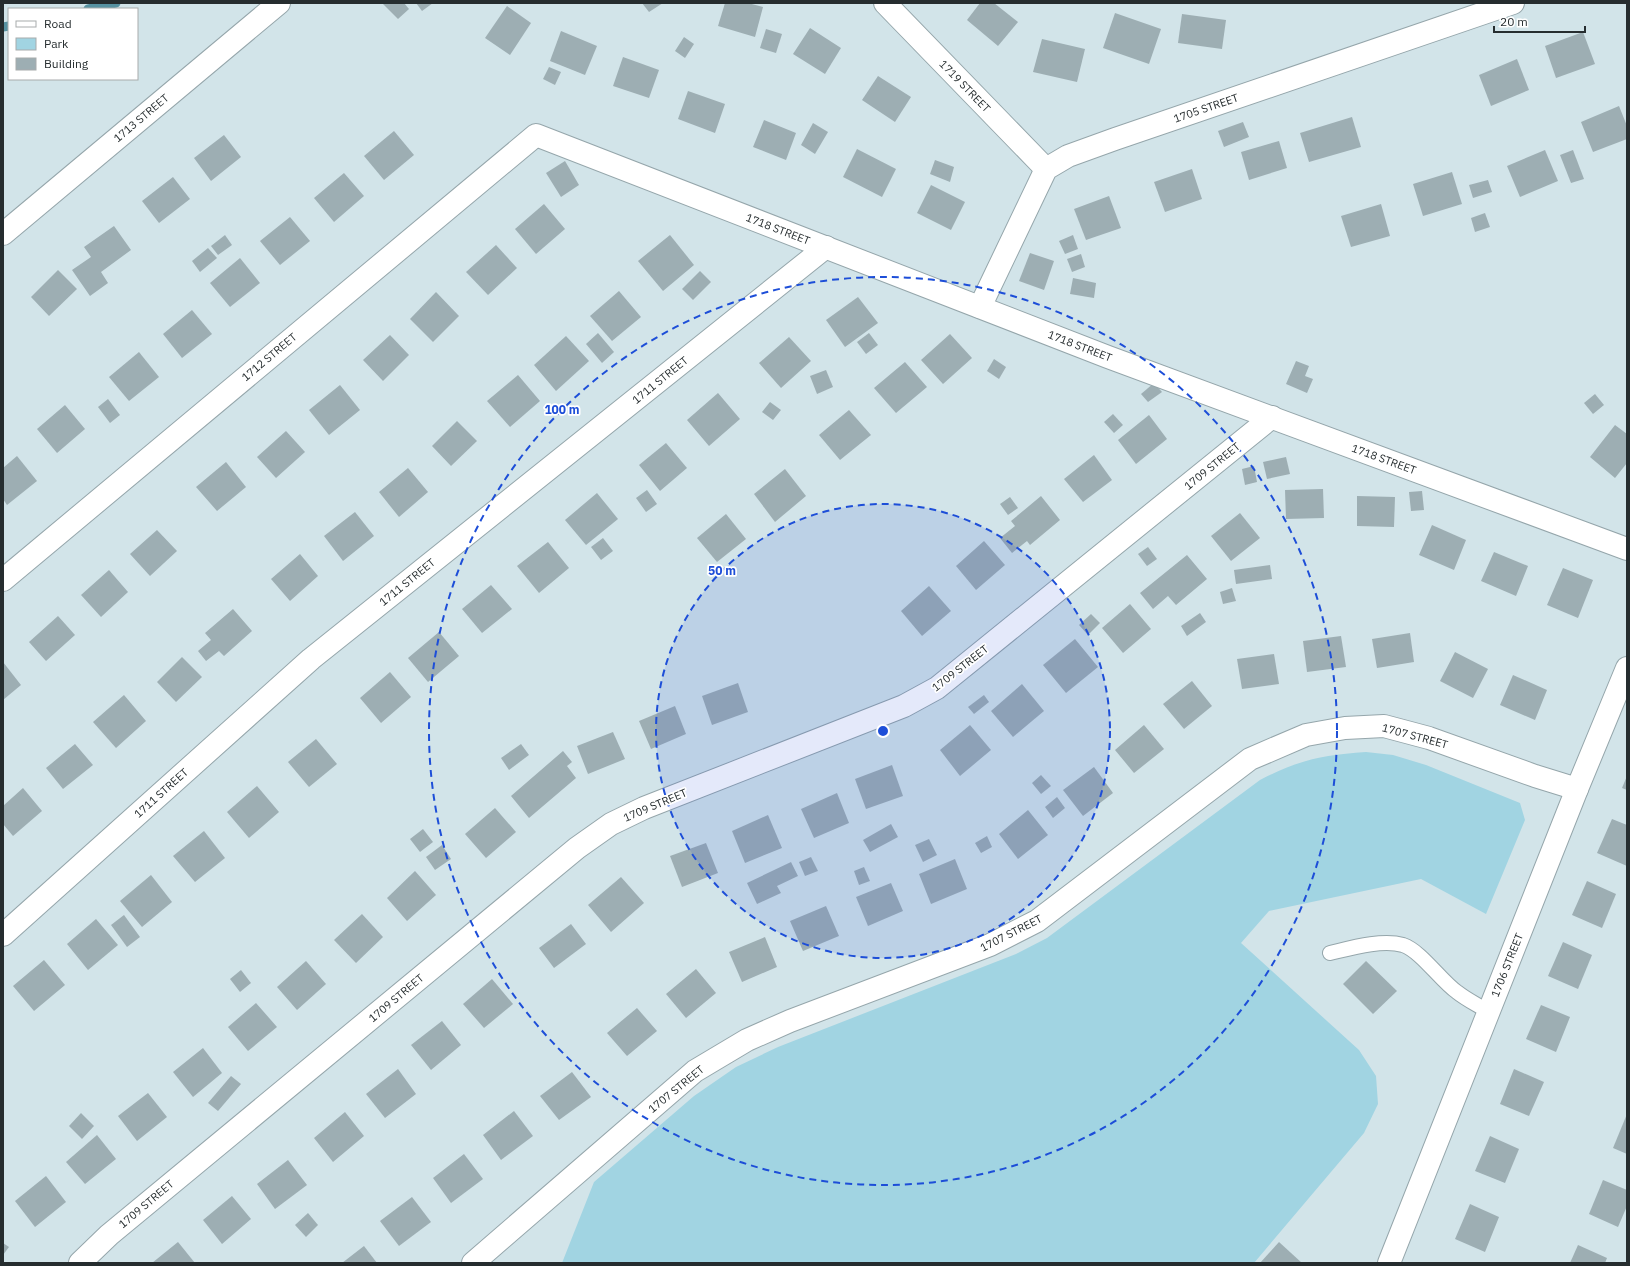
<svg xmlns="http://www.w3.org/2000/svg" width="1630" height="1266" font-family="'IBM Plex Sans',sans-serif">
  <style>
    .green { fill: #a1d4e2 }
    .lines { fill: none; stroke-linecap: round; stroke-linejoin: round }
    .stream { stroke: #5792a1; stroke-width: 9 }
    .building { fill: #9daeb3 }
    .service-casing { stroke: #95a6ab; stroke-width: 16 }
    .minor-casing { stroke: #95a6ab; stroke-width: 24 }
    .service { stroke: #fff; stroke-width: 14 }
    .minor { stroke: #fff; stroke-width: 22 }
    .ring { fill: none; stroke: #1d4ed8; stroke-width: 2; stroke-dasharray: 7 5 }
    .labels { text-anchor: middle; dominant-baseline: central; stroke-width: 3.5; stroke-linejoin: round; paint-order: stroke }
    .street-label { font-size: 11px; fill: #262d2f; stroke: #fff }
    .centre { fill: #1d4ed8; stroke: #fff; stroke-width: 2 }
    .ring-label { font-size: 12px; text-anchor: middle; font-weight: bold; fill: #1d4ed8; stroke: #fff; stroke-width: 3.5; stroke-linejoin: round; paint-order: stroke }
  </style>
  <rect width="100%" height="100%" fill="#d2e4e9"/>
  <path class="green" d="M1366,752L1393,755L1426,765L1520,803L1525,820L1486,914L1421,879L1269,911L1241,943L1359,1050L1376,1076L1378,1104L1364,1133L1254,1263H562L594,1182L694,1096L736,1067L778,1047L1016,954L1047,938L1260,780C1299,760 1322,755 1366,752Z"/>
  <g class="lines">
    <g class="stream">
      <polyline points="88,9 116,3"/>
      <polyline points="3,27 9,26"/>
    </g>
  </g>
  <g class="building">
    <polygon points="382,3 404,3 409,9 398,19"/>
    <polygon points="416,3 433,3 422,11"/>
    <polygon points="642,3 663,3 649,12"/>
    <polygon points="725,3 748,3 763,7 755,37 718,26"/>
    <polygon points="980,3 994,3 1018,22 998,46 967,20"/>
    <polygon points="507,6 531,23 510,55 485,38"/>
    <polygon points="1115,13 1161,29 1149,64 1103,48"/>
    <polygon points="1182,14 1226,20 1222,49 1178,43"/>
    <polygon points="810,28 841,48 825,74 793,54"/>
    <polygon points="766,29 782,34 776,53 760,48"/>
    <polygon points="561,31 597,46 585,75 550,61"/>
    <polygon points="1583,32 1595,64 1556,78 1545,46"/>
    <polygon points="684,37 694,44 685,58 675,51"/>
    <polygon points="1042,39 1085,49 1077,82 1033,72"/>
    <polygon points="623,57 659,70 649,98 613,86"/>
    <polygon points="1517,59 1529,90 1491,106 1479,75"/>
    <polygon points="549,67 561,72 555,85 543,79"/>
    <polygon points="878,76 911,97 895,122 862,100"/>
    <polygon points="688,91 725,104 715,133 678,119"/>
    <polygon points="1619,106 1627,126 1627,139 1593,152 1581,122"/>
    <polygon points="1352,117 1361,147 1309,162 1300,133"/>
    <polygon points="764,120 796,133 786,160 753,147"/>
    <polygon points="1243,122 1249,137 1224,147 1218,131"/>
    <polygon points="813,123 828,132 815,154 801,145"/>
    <polygon points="394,131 414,155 384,180 364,156"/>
    <polygon points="224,135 241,157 211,181 194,158"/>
    <polygon points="1279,141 1287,168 1249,180 1241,152"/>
    <polygon points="857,149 896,169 882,197 843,177"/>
    <polygon points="1545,150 1558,181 1520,197 1507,166"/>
    <polygon points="1573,150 1584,179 1571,183 1560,155"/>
    <polygon points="935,160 954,167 950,182 930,174"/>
    <polygon points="565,161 579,185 561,197 546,173"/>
    <polygon points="1192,169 1202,199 1165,212 1154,182"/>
    <polygon points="1452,172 1462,204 1423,216 1413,184"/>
    <polygon points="344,173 364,196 334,222 314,198"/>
    <polygon points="173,177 190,199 159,223 142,201"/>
    <polygon points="1488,180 1492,192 1473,198 1469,185"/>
    <polygon points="931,185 965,202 951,230 917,213"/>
    <polygon points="1109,196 1121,228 1086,240 1074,209"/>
    <polygon points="544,204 565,229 536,254 515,229"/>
    <polygon points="1381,204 1390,236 1351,247 1341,216"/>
    <polygon points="1485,213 1490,227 1475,232 1471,218"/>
    <polygon points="290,217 310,241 280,265 260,241"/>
    <polygon points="114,226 131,250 101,272 108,283 90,296 72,270 91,257 84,247"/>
    <polygon points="225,235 232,245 218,255 211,246"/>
    <polygon points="670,235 694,265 663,291 638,261"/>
    <polygon points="1073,235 1078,249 1065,254 1059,241"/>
    <polygon points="496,245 517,268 488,295 466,272"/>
    <polygon points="208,248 217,258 200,272 192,261"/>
    <polygon points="1030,253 1054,261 1044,290 1019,281"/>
    <polygon points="1081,254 1085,267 1072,272 1067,259"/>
    <polygon points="240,258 260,283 230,307 210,283"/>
    <polygon points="58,270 77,289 49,316 31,297"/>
    <polygon points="700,271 711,282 693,300 682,289"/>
    <polygon points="1073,278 1096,283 1094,298 1070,294"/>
    <polygon points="619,291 641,317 612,341 590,316"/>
    <polygon points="436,292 459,316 433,342 410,319"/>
    <polygon points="858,297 878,323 845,347 826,320"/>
    <polygon points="192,310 212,334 182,358 163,334"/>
    <polygon points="598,333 614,352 602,363 586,344"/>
    <polygon points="869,333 878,345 866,354 857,342"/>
    <polygon points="950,334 972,358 943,384 921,360"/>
    <polygon points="390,335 409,355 383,381 363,360"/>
    <polygon points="566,336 589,361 556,391 534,365"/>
    <polygon points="789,337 811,361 781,388 759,363"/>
    <polygon points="139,352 159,377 129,401 109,377"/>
    <polygon points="994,359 1006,367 999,379 987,371"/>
    <polygon points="1296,361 1309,366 1305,376 1313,379 1307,393 1286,384"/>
    <polygon points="905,362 927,387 896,413 874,388"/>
    <polygon points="826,370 833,387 817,394 810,376"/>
    <polygon points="518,375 540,401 510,427 487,401"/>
    <polygon points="1154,383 1162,392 1148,402 1141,394"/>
    <polygon points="340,385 360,410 329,435 309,410"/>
    <polygon points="718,393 740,419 709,446 687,420"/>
    <polygon points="1595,394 1604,405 1593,414 1584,403"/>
    <polygon points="108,399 120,415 110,423 98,407"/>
    <polygon points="770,402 781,410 773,420 762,412"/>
    <polygon points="65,405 85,429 57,453 37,429"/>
    <polygon points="849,410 871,435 840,460 819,435"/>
    <polygon points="1113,414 1123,425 1114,433 1104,422"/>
    <polygon points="1149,415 1167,439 1136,464 1118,440"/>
    <polygon points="457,421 477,441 451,466 432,446"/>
    <polygon points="1615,425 1627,434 1627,463 1615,478 1590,457"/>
    <polygon points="286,431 305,452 276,478 257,457"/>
    <polygon points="666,443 687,468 660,491 639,465"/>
    <polygon points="1094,455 1112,480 1083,502 1064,479"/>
    <polygon points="17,456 37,481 7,505 3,499 3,468"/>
    <polygon points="1286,457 1290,474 1267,479 1263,462"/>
    <polygon points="226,462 246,487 217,511 196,487"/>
    <polygon points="1254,466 1257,482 1245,485 1242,469"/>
    <polygon points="408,468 428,492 399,517 379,492"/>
    <polygon points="785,469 806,496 775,522 754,494"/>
    <polygon points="1323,489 1324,518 1286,519 1285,490"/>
    <polygon points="647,490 657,504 646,512 636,498"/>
    <polygon points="1422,491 1424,510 1411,511 1409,492"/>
    <polygon points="597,493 618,519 586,545 565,520"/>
    <polygon points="1041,496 1060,520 1030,545 1027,541 1012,553 1000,538 1015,526 1011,521"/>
    <polygon points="1357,496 1395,497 1394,527 1357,526"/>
    <polygon points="1010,497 1018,508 1008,515 1000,504"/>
    <polygon points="355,512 374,536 343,561 324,536"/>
    <polygon points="1240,513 1260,538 1231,561 1211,536"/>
    <polygon points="726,514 746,539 717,562 697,538"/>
    <polygon points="1432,525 1466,540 1454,570 1419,555"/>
    <polygon points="157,530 177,551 150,576 130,554"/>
    <polygon points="603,538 613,551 601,560 591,547"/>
    <polygon points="984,541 1005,565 976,590 956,566"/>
    <polygon points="548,542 569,568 539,593 517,566"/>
    <polygon points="1148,547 1157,559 1147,566 1138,554"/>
    <polygon points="1494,552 1528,566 1516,596 1481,581"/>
    <polygon points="300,554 318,576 290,601 271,579"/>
    <polygon points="1187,555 1207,579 1176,605 1168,596 1153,609 1140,593"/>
    <polygon points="1270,565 1272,579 1236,584 1234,570"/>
    <polygon points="1563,568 1593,580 1578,618 1547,605"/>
    <polygon points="109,570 128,592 101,617 81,595"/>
    <polygon points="491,585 512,609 482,633 462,609"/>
    <polygon points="929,586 951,611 922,636 901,611"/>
    <polygon points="1232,588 1236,601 1223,604 1220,592"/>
    <polygon points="1130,604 1151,629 1123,653 1102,628"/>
    <polygon points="233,609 252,631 224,656 219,651 206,661 198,651 211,640 205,633"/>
    <polygon points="1200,613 1206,622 1187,636 1181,626"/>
    <polygon points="1091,614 1100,623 1088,635 1079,625"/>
    <polygon points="58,616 75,635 46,661 29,642"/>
    <polygon points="439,632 459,656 428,682 408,658"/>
    <polygon points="1410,633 1414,662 1377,668 1372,639"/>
    <polygon points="1341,636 1346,667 1307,672 1303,641"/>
    <polygon points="1075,639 1098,667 1066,693 1043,665"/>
    <polygon points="1455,652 1488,669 1473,698 1440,681"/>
    <polygon points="1274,654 1279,684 1242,689 1237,659"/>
    <polygon points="182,657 202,677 176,702 157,682"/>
    <polygon points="3,662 21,685 3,700"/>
    <polygon points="390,672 411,697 381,723 360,698"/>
    <polygon points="1513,675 1547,690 1535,720 1500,705"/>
    <polygon points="1192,681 1212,706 1184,729 1163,704"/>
    <polygon points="738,683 748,712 712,725 702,696"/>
    <polygon points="1022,684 1044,711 1013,737 991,711"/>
    <polygon points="124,695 146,721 116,748 93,722"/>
    <polygon points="984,695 989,702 974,714 968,707"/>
    <polygon points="675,706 686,734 651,749 639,721"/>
    <polygon points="970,725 991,750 960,776 940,750"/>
    <polygon points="1144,725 1164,749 1134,773 1115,750"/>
    <polygon points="613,732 625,759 588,774 577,746"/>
    <polygon points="316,739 337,764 309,787 288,762"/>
    <polygon points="75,744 93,765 63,789 46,768"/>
    <polygon points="521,744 529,755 509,770 501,758"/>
    <polygon points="563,751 572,762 567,766 576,778 529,818 511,796"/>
    <polygon points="892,765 903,796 866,809 855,779"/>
    <polygon points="1094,767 1113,793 1083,816 1063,790"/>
    <polygon points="1041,775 1051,786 1041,794 1032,783"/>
    <polygon points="1627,776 1627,790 1622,788"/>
    <polygon points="257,786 279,812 249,838 227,812"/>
    <polygon points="23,788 42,811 13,836 3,824 3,806"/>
    <polygon points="837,793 849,823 814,838 801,809"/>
    <polygon points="1057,797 1065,808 1053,818 1045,807"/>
    <polygon points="495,808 516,832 486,858 465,834"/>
    <polygon points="1028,810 1048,835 1018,859 999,834"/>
    <polygon points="768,815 782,848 745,863 732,831"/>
    <polygon points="1612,819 1627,825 1627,866 1597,853"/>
    <polygon points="891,824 898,837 870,852 863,840"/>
    <polygon points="423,829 433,842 420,852 410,839"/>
    <polygon points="204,831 225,858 195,882 173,856"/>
    <polygon points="987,836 992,847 981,853 975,843"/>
    <polygon points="929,839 937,855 923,862 915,845"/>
    <polygon points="706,843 718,873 682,887 670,856"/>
    <polygon points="442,845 451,859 435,870 426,857"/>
    <polygon points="811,857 818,871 805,876 799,862"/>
    <polygon points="955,859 967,889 931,904 919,874"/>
    <polygon points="791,862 798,876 777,886 781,893 757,904 747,883"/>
    <polygon points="864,867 870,881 859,885 854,871"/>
    <polygon points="415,871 436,895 407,921 387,898"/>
    <polygon points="151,875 172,902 142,927 120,901"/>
    <polygon points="621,877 644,903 611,932 588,905"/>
    <polygon points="1587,881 1616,894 1602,928 1572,915"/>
    <polygon points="891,883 903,911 868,926 856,897"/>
    <polygon points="826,906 839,936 803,951 790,921"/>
    <polygon points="362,914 383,937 356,963 334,940"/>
    <polygon points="124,915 140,937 127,947 111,925"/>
    <polygon points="96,919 118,945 88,970 67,944"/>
    <polygon points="571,924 586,944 554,968 539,948"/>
    <polygon points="765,937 777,967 742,982 729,952"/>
    <polygon points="1563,942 1592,955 1578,989 1548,976"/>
    <polygon points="44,960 65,985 34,1011 13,986"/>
    <polygon points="306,961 326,984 297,1010 277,987"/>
    <polygon points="1366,961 1397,991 1373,1014 1343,984"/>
    <polygon points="696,969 716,993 686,1018 666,994"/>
    <polygon points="241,970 251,983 240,992 230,979"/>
    <polygon points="492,979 513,1004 484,1028 463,1004"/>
    <polygon points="256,1003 277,1027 248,1051 228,1027"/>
    <polygon points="1541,1005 1570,1017 1556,1052 1526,1039"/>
    <polygon points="637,1008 657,1031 627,1056 607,1033"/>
    <polygon points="442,1021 461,1045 431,1070 411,1045"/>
    <polygon points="203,1048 222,1073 193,1097 173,1072"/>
    <polygon points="398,1069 416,1094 385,1118 366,1094"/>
    <polygon points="1514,1069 1544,1082 1529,1116 1500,1104"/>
    <polygon points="572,1072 591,1097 559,1120 540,1096"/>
    <polygon points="231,1076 241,1084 218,1111 208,1103"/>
    <polygon points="148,1093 167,1117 137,1141 118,1116"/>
    <polygon points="514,1111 533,1136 501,1160 483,1135"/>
    <polygon points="345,1112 364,1136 333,1162 314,1138"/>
    <polygon points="81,1113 94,1126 82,1139 69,1126"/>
    <polygon points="1627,1114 1627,1154 1613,1148"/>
    <polygon points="97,1135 116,1159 85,1184 66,1162"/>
    <polygon points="1490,1136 1519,1149 1505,1183 1475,1171"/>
    <polygon points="464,1154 483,1179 451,1203 433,1178"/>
    <polygon points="288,1160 307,1185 275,1209 257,1184"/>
    <polygon points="46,1176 66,1202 35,1227 15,1201"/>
    <polygon points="1603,1180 1627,1190 1627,1206 1618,1227 1589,1214"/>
    <polygon points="232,1196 251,1219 222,1244 203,1220"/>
    <polygon points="412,1197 431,1222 399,1246 380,1221"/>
    <polygon points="1470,1204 1499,1217 1485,1252 1455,1239"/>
    <polygon points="308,1213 318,1225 306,1237 295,1225"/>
    <polygon points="178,1242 195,1263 152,1263"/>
    <polygon points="1279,1242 1302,1263 1260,1263"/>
    <polygon points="3,1243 9,1247 3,1255"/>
    <polygon points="1578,1245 1607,1258 1605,1263 1570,1263"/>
    <polygon points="364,1246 377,1263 342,1263"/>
  </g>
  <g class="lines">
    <g class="service-casing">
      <path id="service" d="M1330,953C1351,948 1382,939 1403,945C1421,951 1441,981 1457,992C1467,1000 1478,1005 1489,1012"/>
    </g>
    <g class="minor-casing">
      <g id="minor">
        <polyline points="885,3 1046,169"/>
        <polyline points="3,234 279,3"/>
        <polyline points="980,307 1046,169 1068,156 1115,139 1513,3"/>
        <polyline points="3,580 536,135 1108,357 1627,549"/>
        <polyline points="3,935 311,659 826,247"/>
        <polyline points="80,1263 109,1235 577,848 611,824 644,808 904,706 937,688 1272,417"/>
        <polyline points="473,1263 695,1071 747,1040 790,1021 990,945 1037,921 1250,759 1306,735 1345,728 1384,726 1429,738 1535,776 1577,789"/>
        <polyline points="1389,1263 1577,789 1627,668"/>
      </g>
    </g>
    <use href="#service" class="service"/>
    <use href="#minor" class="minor"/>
  </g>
  <circle cx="883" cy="731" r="227" fill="#1d4ed8" fill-opacity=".12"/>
  <g class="ring">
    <circle cx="883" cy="731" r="227"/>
    <circle cx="883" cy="731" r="454"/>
  </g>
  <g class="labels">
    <g class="street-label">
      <text transform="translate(965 86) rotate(46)">1719 STREET</text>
      <text transform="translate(1206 108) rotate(-19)">1705 STREET</text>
      <text transform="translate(141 118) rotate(-40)">1713 STREET</text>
      <text transform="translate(778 229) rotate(21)">1718 STREET</text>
      <text transform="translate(1080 346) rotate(21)">1718 STREET</text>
      <text transform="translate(269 357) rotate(-40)">1712 STREET</text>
      <text transform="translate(660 380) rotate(-39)">1711 STREET</text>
      <text transform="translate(1384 459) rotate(20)">1718 STREET</text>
      <text transform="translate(1212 466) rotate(-39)">1709 STREET</text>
      <text transform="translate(407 582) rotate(-39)">1711 STREET</text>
      <text transform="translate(960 668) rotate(-38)">1709 STREET</text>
      <text transform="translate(1415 736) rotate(15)">1707 STREET</text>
      <text transform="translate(161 793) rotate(-42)">1711 STREET</text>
      <text transform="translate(655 805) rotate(-23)">1709 STREET</text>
      <text transform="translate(1011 933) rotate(-27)">1707 STREET</text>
      <text transform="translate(1507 965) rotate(-68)">1706 STREET</text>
      <text transform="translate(396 998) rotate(-40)">1709 STREET</text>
      <text transform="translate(676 1089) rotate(-39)">1707 STREET</text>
      <text transform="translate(146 1204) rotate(-40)">1709 STREET</text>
    </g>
  </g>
  <circle cx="883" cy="731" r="6" class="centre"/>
  <g class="ring-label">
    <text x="562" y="414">100 m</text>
    <text x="722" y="575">50 m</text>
  </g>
  <rect width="1630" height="1266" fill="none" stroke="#262d2f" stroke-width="8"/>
  <rect x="8" y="8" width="130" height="72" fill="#ffffff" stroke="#a8abac"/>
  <rect x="16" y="21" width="20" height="6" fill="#ffffff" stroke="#a8abac"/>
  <text x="44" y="28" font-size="12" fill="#262d2f">Road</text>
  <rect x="16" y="38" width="20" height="12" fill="#a1d4e2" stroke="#a8abac"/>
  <text x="44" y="48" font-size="12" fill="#262d2f">Park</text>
  <rect x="16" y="58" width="20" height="12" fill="#9daeb3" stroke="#a8abac"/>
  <text x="44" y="68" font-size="12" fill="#262d2f">Building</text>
  <path d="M1494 26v6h91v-6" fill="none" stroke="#262d2f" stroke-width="2"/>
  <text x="1500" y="26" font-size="12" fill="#262d2f" stroke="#ffffff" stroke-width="3" paint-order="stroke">20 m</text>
</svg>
